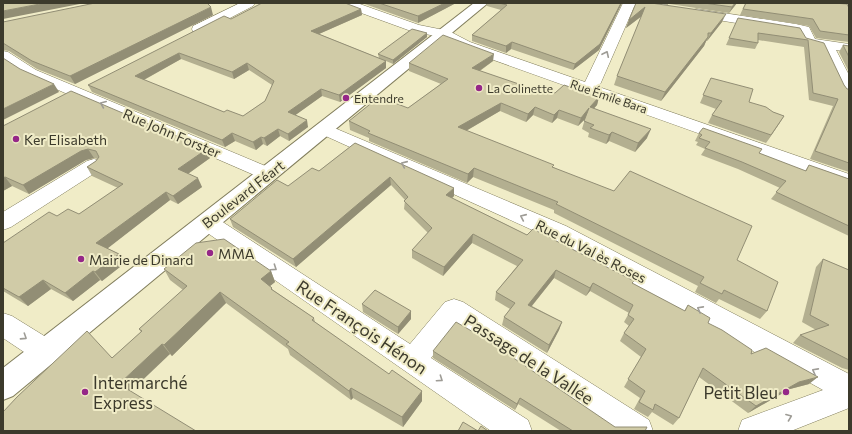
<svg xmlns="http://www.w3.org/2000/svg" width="852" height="434" font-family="Commissioner,sans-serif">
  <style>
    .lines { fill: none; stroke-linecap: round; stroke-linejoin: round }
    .street-casing { stroke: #817d5c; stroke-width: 1 }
    .primary-casing { stroke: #817d5c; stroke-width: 2 }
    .street { fill: #fff; fill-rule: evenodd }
    .primary { fill: #fff; fill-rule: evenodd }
    .wall { fill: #b3af90; fill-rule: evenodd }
    .shaded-wall { fill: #928e75 }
    .building { fill: #d0cba7; stroke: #928e75; fill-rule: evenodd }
    .oneway { stroke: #9e9c96 }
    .poi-dot { fill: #952788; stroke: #f0ecc7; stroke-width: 1.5 }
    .labels { text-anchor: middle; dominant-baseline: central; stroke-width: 4; stroke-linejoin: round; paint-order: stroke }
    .far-poi-label { font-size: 12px; fill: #3c3a2c; stroke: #f0ecc7; text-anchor: start }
    .far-street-label { font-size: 12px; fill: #3c3a2c; stroke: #f0ecc7 }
    .street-label { font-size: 14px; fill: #3c3a2c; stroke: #f0ecc7 }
    .poi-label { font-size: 14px; fill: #3c3a2c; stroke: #f0ecc7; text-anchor: start }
    .near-street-label { font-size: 17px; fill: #3c3a2c; stroke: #f0ecc7 }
    .near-poi-label { font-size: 17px; fill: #3c3a2c; stroke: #f0ecc7; text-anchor: start }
  </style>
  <rect width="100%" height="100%" fill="#f0ecc7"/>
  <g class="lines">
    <g class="street-casing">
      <g id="street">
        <polygon points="240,3 255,3 253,6 203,32 193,32 192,29 193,26"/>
        <polygon points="340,3 357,3 419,25 449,31 470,42 585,82 623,3 654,3 668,5 670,8 668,11 664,12 634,7 599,87 849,174 849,187 460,48 440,37 411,31 342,6"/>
        <polygon points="697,9 796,24 809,27 815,39 849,44 849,52 836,50 849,75 849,96 843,94 841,91 821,48 803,43 798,33 693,16 691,13 693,10"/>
        <polygon points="3,51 8,52 36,70 275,170 278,174 275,178 268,180 261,178 26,76 3,61"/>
        <polygon points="325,124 566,226 849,374 849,408 791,431 738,431 742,420 823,390 550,238 319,133 316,129 319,125"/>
        <polygon points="94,159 101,161 103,165 101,169 11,227 3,230 3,212 87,161"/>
        <polygon points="207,214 215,217 410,344 445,302 454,299 463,302 649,420 653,431 612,431 457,324 431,358 528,420 532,431 491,431 199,227 196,222 199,217"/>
        <polygon points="3,313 12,316 54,342 58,351 54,360 45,363 36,360 3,338"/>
      </g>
    </g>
    <g class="primary-casing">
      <polygon id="primary" points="474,3 488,3 13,396 3,400 3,368"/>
    </g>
    <use href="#street" class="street"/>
    <use href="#primary" class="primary"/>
  </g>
  <g class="wall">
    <polygon points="362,3 456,3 418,23"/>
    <polygon points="487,3 622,3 599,50 573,70 511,49 506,53 472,41 472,35 501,10 487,6"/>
    <polygon points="636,3 722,22 707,41 706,41 704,46 661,101 614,85 617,76 642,16 626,28"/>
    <polygon points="663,3 737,3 729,13"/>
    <polygon points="744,3 833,3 849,8 849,42 816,38 809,26 740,15 745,4"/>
    <path d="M361,9L362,15L319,34L379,58L378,54L427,33V37L393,64L386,61V68L340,102L322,96L295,115L308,127L289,141L280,136L267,146L263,144L256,150L235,141L225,147L92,92L88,85L231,19ZM181,59L234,79L249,70L272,85L265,101L243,116L224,112L144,80Z"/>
    <polygon points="213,15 75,84 37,69 9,51 3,50 3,22"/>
    <polygon points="738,18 806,38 847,89 849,89 849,172 810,159 833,106 809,100 804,47 758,40 758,43 755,49 726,45"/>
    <polygon points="843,45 849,46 849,72 839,52"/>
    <polygon points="493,61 480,71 548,94 555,93 599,97 597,105 594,108 647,138 635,152 609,141 606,144 588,137 589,133 582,129 585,119 578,126 557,118 552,123 533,115 526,122 500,111 466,131 553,167 737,260 767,311 760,319 719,299 716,303 695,292 698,286 554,213 554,210 473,177 467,183 369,141 369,138 350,130 349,121 408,108 441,84 409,71 409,63"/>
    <polygon points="711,78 749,102 773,112 784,116 766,143 708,123 712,115 716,109 700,103"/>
    <polygon points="3,126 207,149 210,158 188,174 202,187 178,204 170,200 107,248 119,254 125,263 102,281 100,280 73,301 51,289 28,306 3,291 3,243 57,216 79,214 118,188 92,176 87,167 96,161 98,159 94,158 86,160 29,194 12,186 3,191"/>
    <polygon points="699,133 762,149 759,153 805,171 809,165 849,179 849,236 771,199 780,188 738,169 701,155 705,149 696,145 698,142 695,141"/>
    <polygon points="355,143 454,196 452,198 527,235 632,283 684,311 688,305 708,323 751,354 809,384 790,389 748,413 699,377 679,418 673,425 652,412 648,417 634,409 640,398 624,387 641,357 620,341 624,333 629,326 624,322 629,313 590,291 586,296 554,278 532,306 562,322 559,330 547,353 502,325 504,317 510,309 495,300 496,292 517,266 472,243 443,276 412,258 412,250 428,233 404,209 405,200 391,185 296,267 233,227 230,219 288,186 319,171"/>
    <polygon points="823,259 849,270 849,370 842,368 793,343 800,335 816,330 802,322 816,267"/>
    <polygon points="164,269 271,271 275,282 270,286 273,290 314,318 315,322 422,401 403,427 353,398 351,400 290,355 288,349 226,303 172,356 170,354 3,431 112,358 141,332 139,329 183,290 170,280"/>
    <polygon points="362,304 411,319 398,334 363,312"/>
    <polygon points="433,351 615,427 645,431 561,431 518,404 515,410 433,358"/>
  </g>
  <g class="shaded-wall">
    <polygon points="45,3 85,3 3,19 3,11"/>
    <polygon points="445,3 456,3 418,23 418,16"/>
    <polygon points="621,3 622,3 599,50 573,70 575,64"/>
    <polygon points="735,3 737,3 729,13 732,7"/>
    <polygon points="211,7 213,15 75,84 70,76"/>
    <polygon points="645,7 643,15 626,28 629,20"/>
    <polygon points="361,9 362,15 312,37 311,31"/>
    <polygon points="726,14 722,22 707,41 711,33"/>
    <polygon points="427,33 427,37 393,64 393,60"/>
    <polygon points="708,37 704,46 661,101 665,92"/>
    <polygon points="512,42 511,49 506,53 506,46"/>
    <polygon points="179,53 181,59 138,83 135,76"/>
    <polygon points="494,54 493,61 472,76 472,68"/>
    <polygon points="386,61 386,68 340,102 339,95"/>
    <polygon points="247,63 249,70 234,79 232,72"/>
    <polygon points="54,84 59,92 3,120 3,109"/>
    <polygon points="321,89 322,96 290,119 288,112"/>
    <polygon points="599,97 597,105 588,115 590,107"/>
    <polygon points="501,103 500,111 457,136 458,127"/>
    <polygon points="535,107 533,115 526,122 528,114"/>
    <polygon points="589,108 587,117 578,126 581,118"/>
    <polygon points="559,110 557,118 552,123 554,115"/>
    <polygon points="784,116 779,124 766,143 771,135"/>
    <polygon points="307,120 308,127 289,141 288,134"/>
    <polygon points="278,129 280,136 267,146 264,138"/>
    <polygon points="651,129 647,138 635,152 638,143"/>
    <polygon points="612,132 609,141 606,144 609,135"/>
    <polygon points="232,133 235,141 225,147 222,140"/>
    <polygon points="261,137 263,144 256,150 253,142"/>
    <polygon points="88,149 94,158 86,160 29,194 23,185 81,151"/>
    <polygon points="207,149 210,158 182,178 178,169"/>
    <polygon points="474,168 473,177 467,183 468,174"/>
    <polygon points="5,177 12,186 3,191 3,178"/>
    <polygon points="390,177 391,185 296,267 293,259"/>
    <polygon points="198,178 202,187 178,204 173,196"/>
    <polygon points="454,188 454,196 446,204 446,195"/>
    <polygon points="166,192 170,200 103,252 96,243"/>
    <polygon points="473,234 472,243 443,276 444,267"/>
    <polygon points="119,254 125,263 102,281 95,272"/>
    <polygon points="556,270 554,278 526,313 528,305"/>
    <polygon points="93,271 100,280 73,301 65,293"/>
    <polygon points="271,271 275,282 265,290 261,279"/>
    <polygon points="43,280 51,289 28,306 19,297"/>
    <polygon points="593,283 590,291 586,296 590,288"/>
    <polygon points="220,292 226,303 172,356 164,345"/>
    <polygon points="411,311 411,319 398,334 398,327"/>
    <polygon points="562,322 559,330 547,353 549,345"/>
    <polygon points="162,344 170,354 128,394 119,384"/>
    <polygon points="818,377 809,384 790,389 748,413 756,406 799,382"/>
    <polygon points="351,388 353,398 351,400 349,391"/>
    <polygon points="422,391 422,401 403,427 402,417"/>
    <polygon points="520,398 518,404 515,410 517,404"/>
  </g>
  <g class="building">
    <polygon points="3,3 45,3 3,11"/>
    <polygon points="95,3 207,3 211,7 70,76 32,61 3,43 3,22"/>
    <path d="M262,3H345L361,9L311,31L386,61L339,95L321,89L288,112L307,120L288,134L278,129L264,138L261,137L253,142L232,133L222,140L88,85L224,16L231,19ZM179,53L232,72L247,63L274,81L265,101L243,116L227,110L224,112L135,76Z"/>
    <polygon points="379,3 445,3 418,16"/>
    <polygon points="499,3 621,3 600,44 575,64 512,42 506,46 472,35 507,5"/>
    <polygon points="636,3 651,3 726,14 711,33 708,33 708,37 665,92 617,76 645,7 629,20"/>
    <polygon points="704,3 735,3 732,7"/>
    <polygon points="746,3 833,3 847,4 849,8 849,35 820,31 813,19 743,9"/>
    <polygon points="738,18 800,28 806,38 824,43 844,85 847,89 849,89 849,163 815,151 838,99 813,93 808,40 758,33 758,43 729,38"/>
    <polygon points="412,29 427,33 393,60 378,54"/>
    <polygon points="443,35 494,54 472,68 548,94 550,92 555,93 564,85 599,97 590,107 651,129 638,143 612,132 609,135 590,128 594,125 584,121 589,108 581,118 559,110 554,115 535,107 528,114 501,103 458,127 554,165 552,167 614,191 630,171 752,226 737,260 778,282 767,311 724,290 722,294 700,283 704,277 556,204 558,202 474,168 468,174 368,133 370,131 349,121 379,97 408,108 448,79 409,63"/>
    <polygon points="843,45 849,46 849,57"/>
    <polygon points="3,58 20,69 54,84 3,109"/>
    <polygon points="711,78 753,89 749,102 766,107 773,112 784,116 771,135 712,115 722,101 703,95"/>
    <polygon points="71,91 207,149 178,169 198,178 173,196 166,192 96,243 119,254 95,272 93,271 65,293 43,280 19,297 3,288 3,243 49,212 57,216 68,209 79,214 123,184 87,167 96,161 99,157 96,151 88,149 81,151 23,185 5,177 3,178 3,126"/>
    <polygon points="703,128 762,149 759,153 806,171 809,165 849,179 849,226 776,192 786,181 742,162 705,148 710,142 699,138 702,135 699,133"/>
    <polygon points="355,143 454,188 446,195 527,235 533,229 634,281 632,283 685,311 688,305 710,318 708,323 722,330 752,350 751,354 766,348 818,377 799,382 756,406 703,368 679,418 655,404 653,410 639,402 645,391 628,379 646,349 624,333 634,319 628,315 633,305 593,283 590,288 556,270 528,305 562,322 549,345 504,317 515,303 496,292 523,260 473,234 444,267 412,250 432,228 404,201 408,197 390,177 293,259 230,219 277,180 288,186 312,168 319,171"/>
    <polygon points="224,239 271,271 261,279 272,288 271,289 314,318 312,320 389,374 392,370 422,391 402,417 351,388 349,391 286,344 289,342 220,292 164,345 162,344 119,384 196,431 3,431 3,412 17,397 87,331 112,358 142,331 139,329 187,286 164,269 196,243"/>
    <polygon points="823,259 849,270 849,360 800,335 829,325 810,315"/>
    <polygon points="375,290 411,311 398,327 362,304"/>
    <polygon points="456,322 487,340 615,427 647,427 645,431 573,431 520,398 517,404 433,351"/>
    <polygon points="463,422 478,431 458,431"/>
    <polygon points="481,426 488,431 478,431"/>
  </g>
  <defs><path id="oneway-chevron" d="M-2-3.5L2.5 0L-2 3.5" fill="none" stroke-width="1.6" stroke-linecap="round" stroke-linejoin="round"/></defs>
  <g class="oneway">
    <use href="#oneway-chevron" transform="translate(606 54) rotate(-65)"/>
    <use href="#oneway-chevron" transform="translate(103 104) rotate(-157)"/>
    <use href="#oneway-chevron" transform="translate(404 164) rotate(-156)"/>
    <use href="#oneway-chevron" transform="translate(523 217) rotate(-156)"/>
    <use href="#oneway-chevron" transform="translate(274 268) rotate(34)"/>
    <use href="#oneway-chevron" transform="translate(700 309) rotate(-152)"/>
    <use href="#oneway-chevron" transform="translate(24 337) rotate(33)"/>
    <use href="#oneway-chevron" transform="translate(815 371) rotate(-152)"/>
    <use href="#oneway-chevron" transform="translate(440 379) rotate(34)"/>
    <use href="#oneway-chevron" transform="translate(789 417) rotate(-21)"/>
  </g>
  <g class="poi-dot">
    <circle cx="479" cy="88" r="4"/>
    <circle cx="346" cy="98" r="4"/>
    <circle cx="16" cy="139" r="4"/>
    <circle cx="210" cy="253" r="4"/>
    <circle cx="81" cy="259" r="4"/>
    <circle cx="85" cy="392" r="4"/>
    <circle cx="786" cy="392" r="4"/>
  </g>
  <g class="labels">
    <g class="far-poi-label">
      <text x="487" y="88">La Colinette</text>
      <text x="354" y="98">Entendre</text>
    </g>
    <g class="far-street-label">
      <text transform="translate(609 96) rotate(19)">Rue Émile Bara</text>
    </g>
    <g class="street-label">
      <text transform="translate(172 133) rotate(23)">Rue John Forster</text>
      <text transform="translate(243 194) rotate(-38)">Boulevard Féart</text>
      <text transform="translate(591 251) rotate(27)">Rue du Val ès Roses</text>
    </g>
    <g class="poi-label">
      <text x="24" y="139">Ker Elisabeth</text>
      <text x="218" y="253">MMA</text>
      <text x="89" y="259">Mairie de Dinard</text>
    </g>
    <g class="near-street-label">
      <text transform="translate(362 327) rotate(34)">Rue François Hénon</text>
      <text transform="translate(529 359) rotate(33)">Passage de la Vallée</text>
    </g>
    <g class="near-poi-label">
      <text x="93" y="382">Intermarché<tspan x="93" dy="20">Express</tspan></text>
      <text x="778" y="392" text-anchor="end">Petit Bleu</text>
    </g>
  </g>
  <rect width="852" height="434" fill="none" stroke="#3c3a2c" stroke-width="8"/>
</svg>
